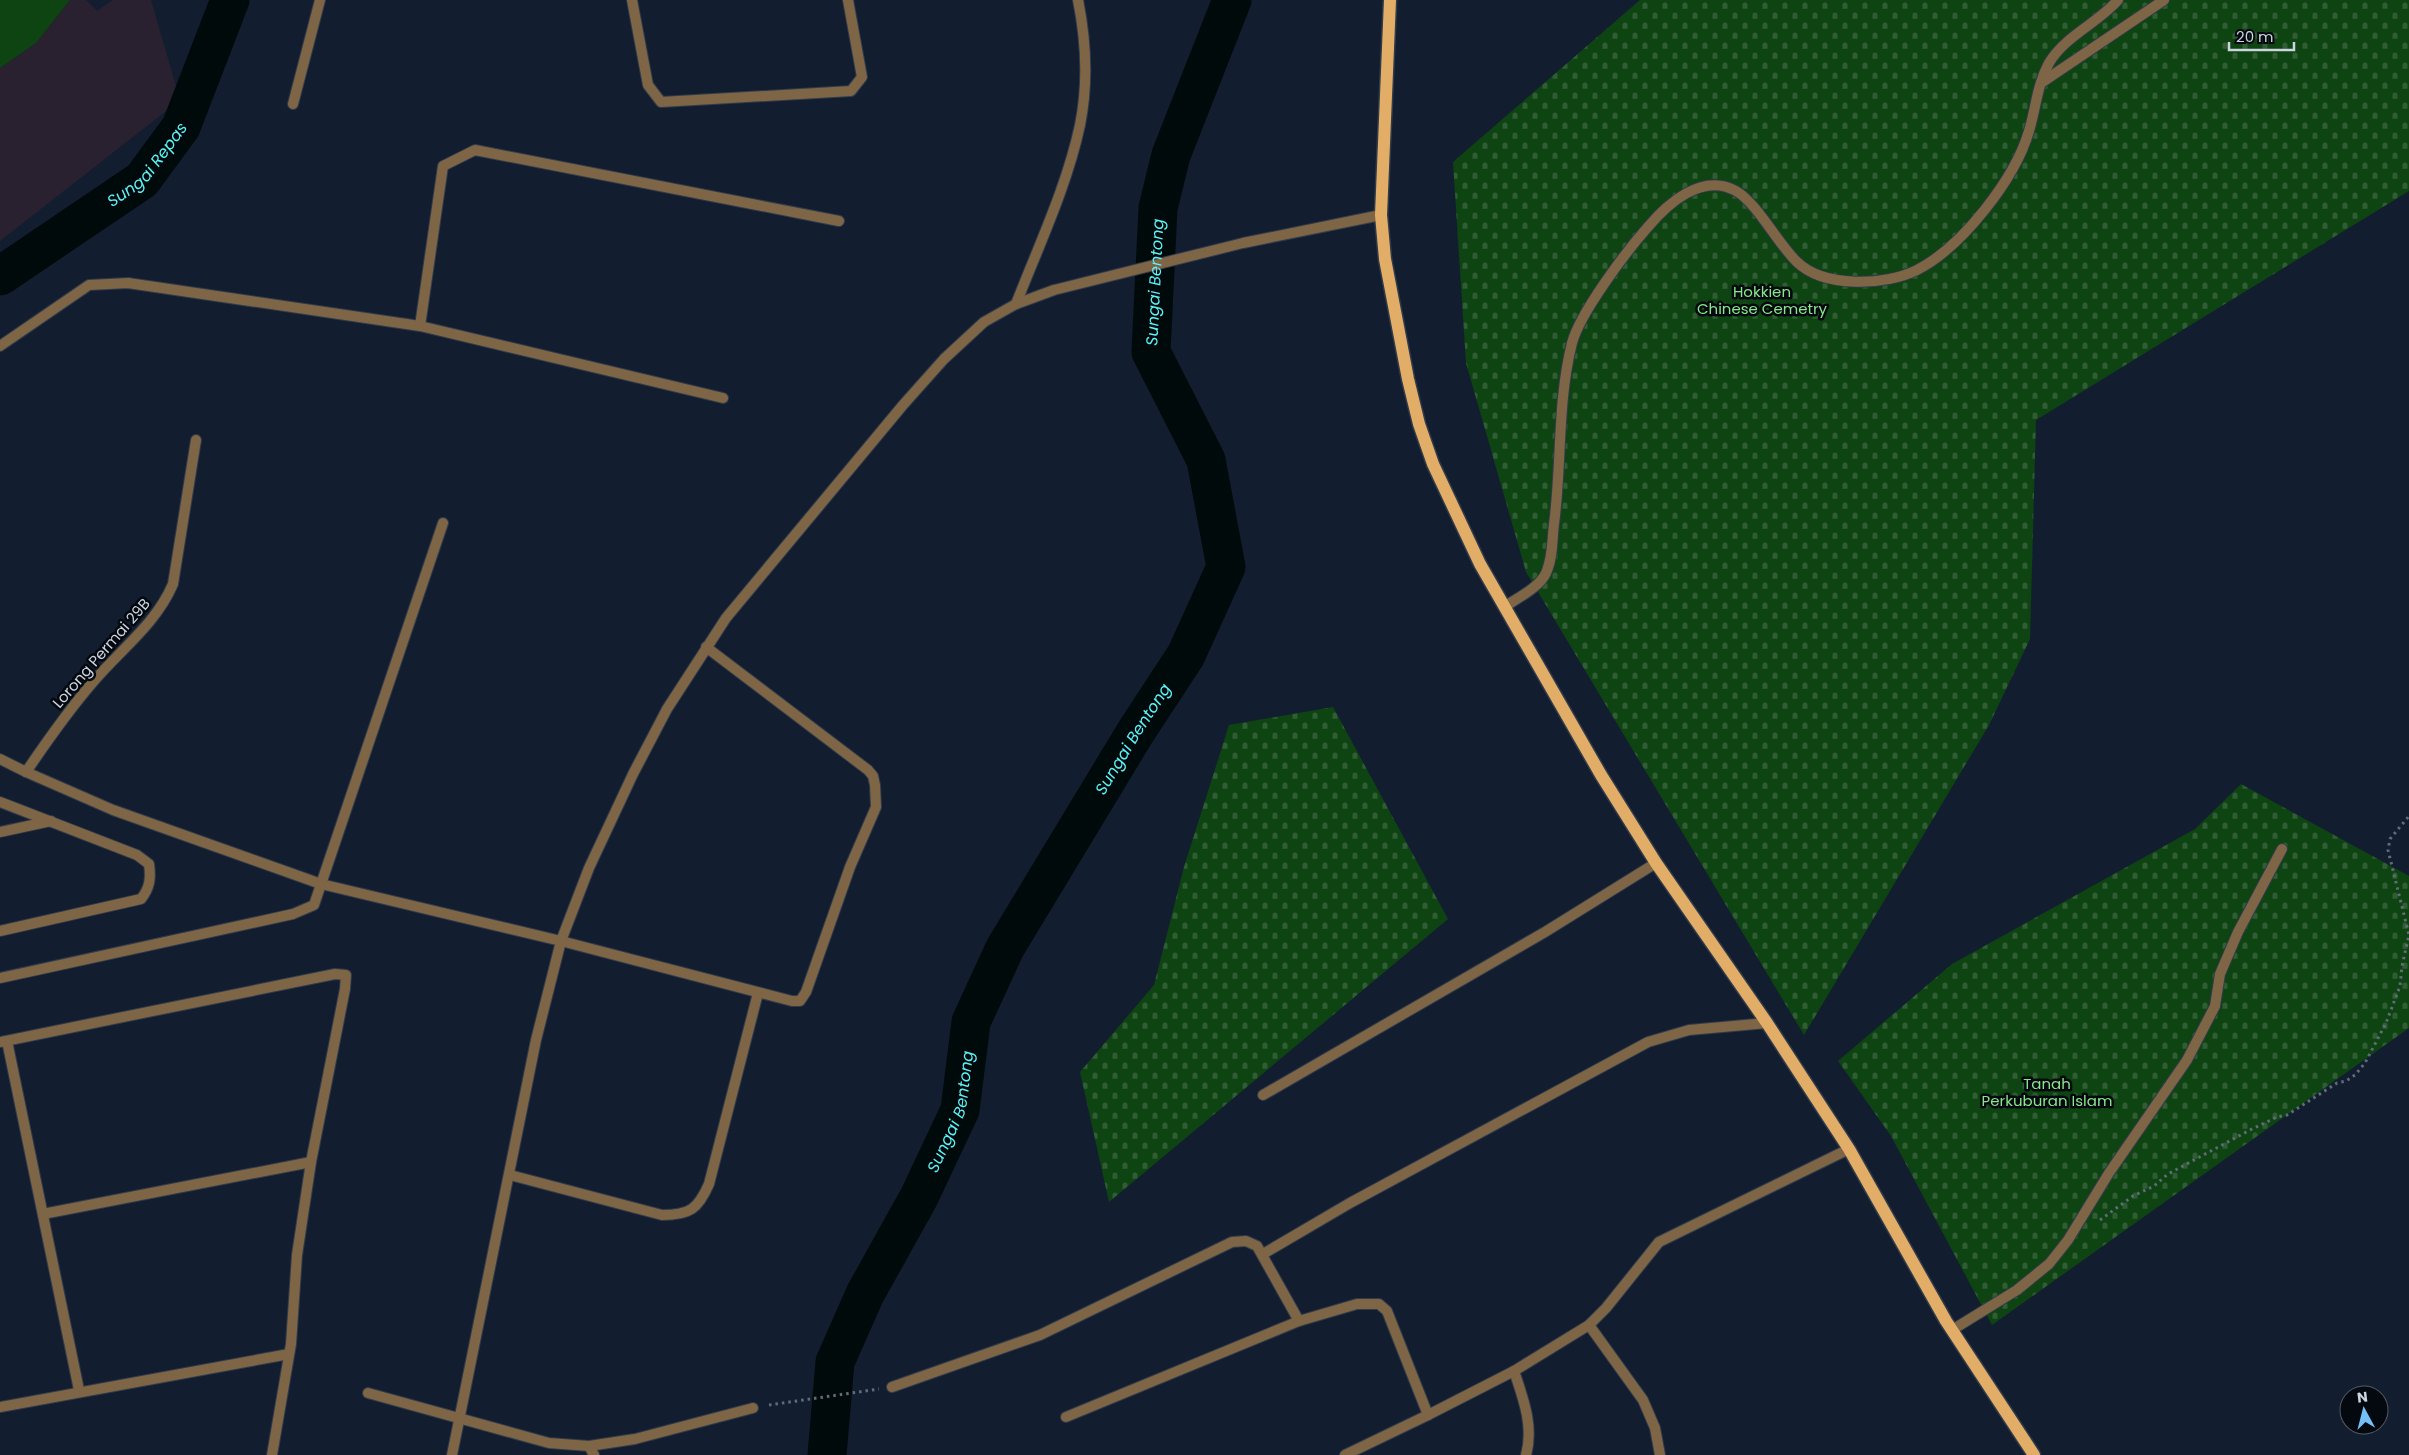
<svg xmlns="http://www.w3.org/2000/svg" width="2409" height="1455" font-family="Poppins,sans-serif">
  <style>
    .industrial { fill: #292130 }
    .grass { fill: #0e4312 }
    .cemetery { fill: url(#cemetery-stones) }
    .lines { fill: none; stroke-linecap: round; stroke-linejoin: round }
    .river { stroke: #000a0b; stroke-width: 39 }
    .lane-casing { stroke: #303b4b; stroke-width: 12 }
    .street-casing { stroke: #303b4b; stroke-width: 12 }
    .primary-casing { stroke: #303b4b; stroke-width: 15 }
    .path { stroke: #616c7a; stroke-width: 3; stroke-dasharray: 2.5 4; stroke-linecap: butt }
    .lane { stroke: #7e6545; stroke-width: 10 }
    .street { stroke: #7e6545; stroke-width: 10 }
    .primary { stroke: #e2ad67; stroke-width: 12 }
    .labels { text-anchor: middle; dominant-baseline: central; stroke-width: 5; stroke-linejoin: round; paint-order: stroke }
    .park-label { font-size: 15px; fill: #89e78a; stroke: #04080f }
    .street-label { font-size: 15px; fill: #cbd4df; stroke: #04080f }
    .water-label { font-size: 16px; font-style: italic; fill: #5ef3f9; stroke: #04080f }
  </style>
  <defs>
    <pattern id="cemetery-stones" width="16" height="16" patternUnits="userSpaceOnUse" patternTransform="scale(1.25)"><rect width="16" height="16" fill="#0e4312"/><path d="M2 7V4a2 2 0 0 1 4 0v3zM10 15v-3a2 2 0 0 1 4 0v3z" fill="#305d34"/></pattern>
  </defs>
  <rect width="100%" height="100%" fill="#121e2f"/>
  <polygon class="industrial" points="70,0 86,0 97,11 113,0 151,0 180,100 0,241 0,68 36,43"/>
  <polygon class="grass" points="0,0 70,0 36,43 0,68"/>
  <g class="cemetery">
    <polygon points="1640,0 2409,0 2409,191 2036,420 2030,639 1989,725 1804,1035 1526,572 1466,363 1453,162"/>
    <polygon points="1333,707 1448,919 1109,1202 1080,1072 1154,985 1184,867 1229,725"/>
    <polygon points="2241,784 2409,876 2409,1028 1992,1325 1891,1136 1838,1061 1952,964 2195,829"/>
  </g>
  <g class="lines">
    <g class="river">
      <path id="s1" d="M0,276L142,180L181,127L230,0"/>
      <path id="s2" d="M827,1455L835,1362L865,1294L919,1197L960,1110L971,1022L1005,948L1135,733L1186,655L1226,567L1206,460L1151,352L1158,208L1171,155L1232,0"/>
    </g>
    <g class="lane-casing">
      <g id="lane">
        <polyline points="2041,83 2164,0"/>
        <path d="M1504,607C1516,599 1540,587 1546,573C1553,558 1552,540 1554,524C1562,464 1557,403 1572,343C1580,313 1625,253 1647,228C1667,204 1702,172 1736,191C1757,203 1778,244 1797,262C1824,288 1885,286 1917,270C1962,247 2015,179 2029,131C2036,108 2037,85 2049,63C2065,36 2098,23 2118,0"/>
        <polyline points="0,832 51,821"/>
        <polyline points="1952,1330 2017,1290 2049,1264 2068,1240 2109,1173 2187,1060 2215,1006 2220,974 2238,932 2282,849"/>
      </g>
    </g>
    <g class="street-casing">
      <g id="street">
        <polyline points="632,0 648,85 661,102 851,91 862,77 848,0"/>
        <polyline points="293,104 320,0"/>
        <path d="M1016,304C1039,245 1067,186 1080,125C1088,85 1086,40 1078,0"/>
        <polyline points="420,326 443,166 475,150 839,221"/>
        <polyline points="0,346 89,285 128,283 420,326 723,398"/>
        <path d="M196,440L173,584C156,624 120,650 93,682C68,711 47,741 26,772L113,810L321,884L561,941L792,1001H800L806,992L850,867L876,807L875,785L873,776L868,770L706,647"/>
        <polyline points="0,759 26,772"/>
        <path d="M0,802L137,855L149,864C151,878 150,888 141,899L0,931"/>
        <polyline points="0,978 293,914 314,905 443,523"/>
        <polyline points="7,1041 79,1390"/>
        <polyline points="0,1042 335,974 346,975 345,989 311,1162 297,1255 291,1344 272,1455"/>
        <polyline points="1263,1095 1545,932 1656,863"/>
        <path d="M510,1175L662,1215C690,1215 698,1209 709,1184L758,993"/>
        <polyline points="43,1214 311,1162"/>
        <polyline points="1263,1254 1350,1203 1648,1042 1689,1030 1767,1023"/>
        <polyline points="1589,1325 1643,1400 1655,1428 1660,1455"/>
        <path d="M1514,1371C1523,1398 1534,1426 1526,1455"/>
        <polyline points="892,1387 1040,1335 1232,1242 1246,1241 1257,1246 1299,1321"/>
        <polyline points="368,1393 549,1443 589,1446 594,1455"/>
        <polyline points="0,1407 289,1354"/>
        <polyline points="1066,1417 1299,1321 1357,1304 1379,1304 1387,1311 1428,1415"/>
        <polyline points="589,1446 635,1439 753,1408"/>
        <polyline points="452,1455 536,1040 561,941 589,868 633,774 667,709 726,618 903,405 944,359 984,322 1016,304 1054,290 1243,243 1381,215"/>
        <polyline points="1345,1455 1428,1415 1514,1371 1589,1325 1606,1308 1659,1242 1849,1149"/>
      </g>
    </g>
    <g class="primary-casing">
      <polyline id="primary" points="1390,0 1381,215 1385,259 1408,379 1419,424 1433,464 1480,564 1601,775 1656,863 1767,1023 1849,1149 1946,1321 2034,1455"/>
    </g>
    <g class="path">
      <polyline points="2100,1220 2133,1196 2154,1186 2168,1174 2250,1130 2277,1117 2287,1115 2337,1083 2346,1081 2355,1075 2365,1063 2386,1023 2400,986 2402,966 2409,935 2388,850 2390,839 2409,816"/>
      <polyline points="769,1405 879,1389"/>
    </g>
    <use href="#lane" class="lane"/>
    <use href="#street" class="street"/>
    <use href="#primary" class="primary"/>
  </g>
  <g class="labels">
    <g class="park-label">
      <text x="1762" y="291">Hokkien<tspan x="1762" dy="17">Chinese Cemetry</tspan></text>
      <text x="2047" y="1083">Tanah<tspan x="2047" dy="17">Perkuburan Islam</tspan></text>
    </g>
    <g class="street-label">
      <text transform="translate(101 653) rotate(-49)">Lorong Permai 29B</text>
    </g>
    <g class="water-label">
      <text stroke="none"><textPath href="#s1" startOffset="186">Sungai Repas</textPath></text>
      <text stroke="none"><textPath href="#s2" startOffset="1286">Sungai Bentong</textPath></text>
      <text stroke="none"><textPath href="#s2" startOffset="790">Sungai Bentong</textPath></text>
      <text stroke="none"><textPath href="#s2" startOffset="371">Sungai Bentong</textPath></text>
    </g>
  </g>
  <g transform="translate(2364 1410) rotate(353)"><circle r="24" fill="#04080f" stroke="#545a62"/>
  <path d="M0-4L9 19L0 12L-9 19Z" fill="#74c0f6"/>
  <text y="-8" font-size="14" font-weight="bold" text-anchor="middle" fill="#cbd4df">N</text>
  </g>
  <path d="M2229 42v8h65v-8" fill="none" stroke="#cbd4df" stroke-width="2.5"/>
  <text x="2236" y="42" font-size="15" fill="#cbd4df" stroke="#04080f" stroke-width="4" paint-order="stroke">20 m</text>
</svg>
